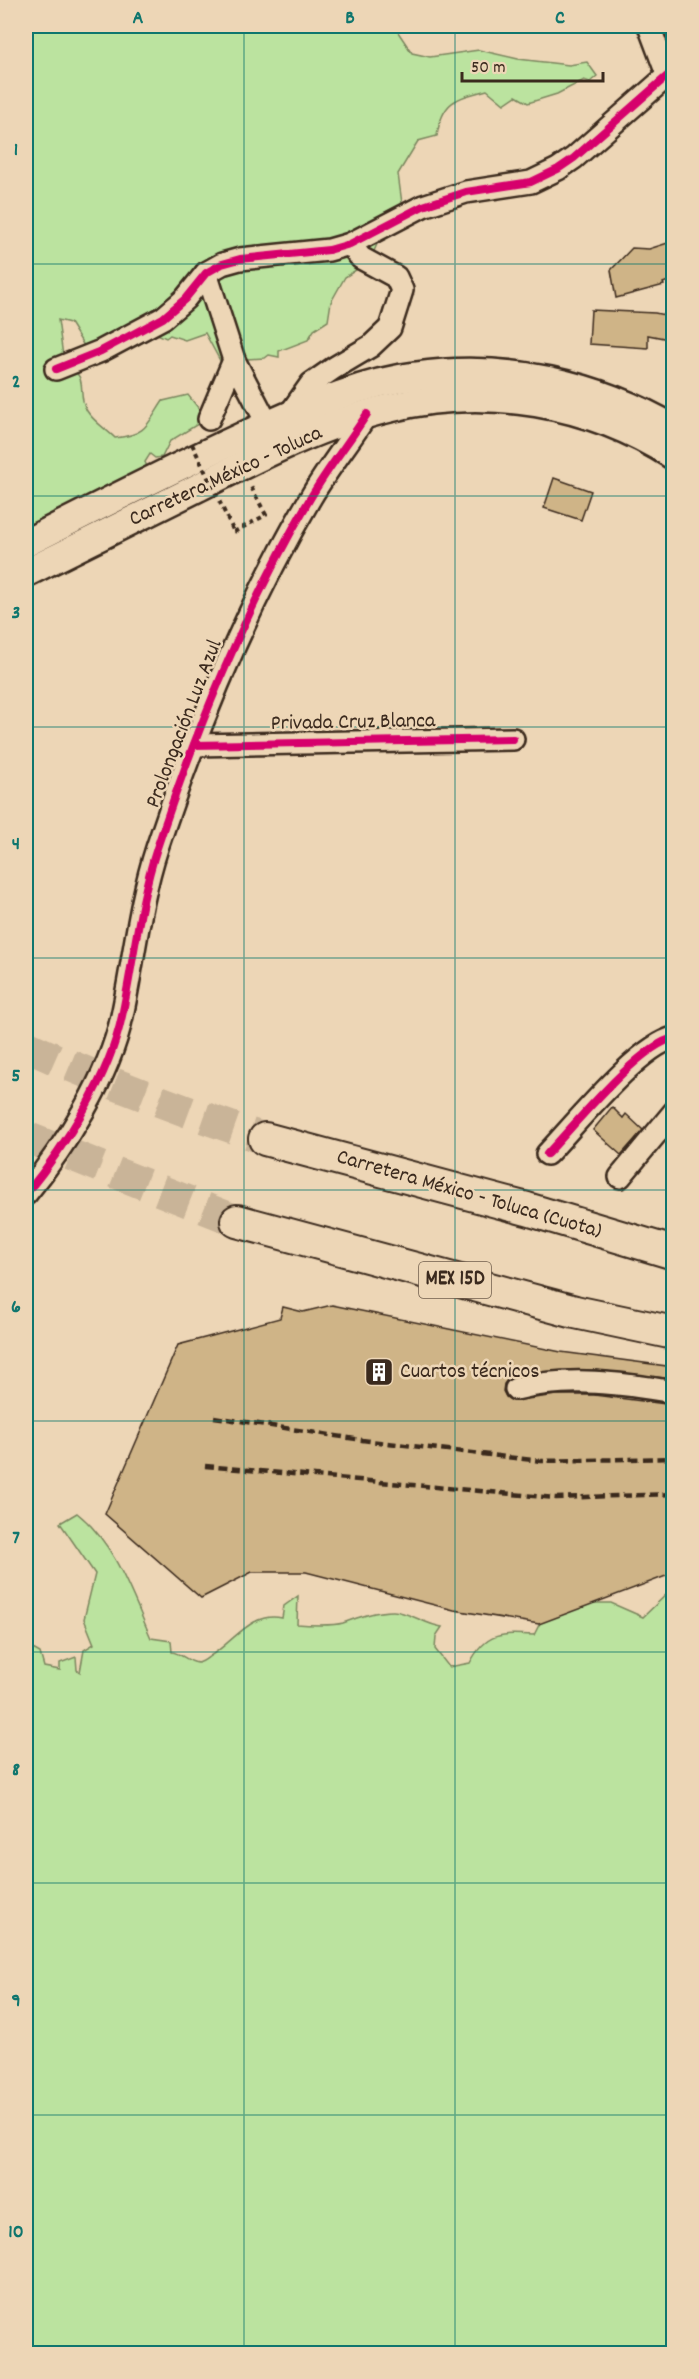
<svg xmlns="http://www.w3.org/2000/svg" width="699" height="2379" font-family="Dekko,sans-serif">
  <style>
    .green { fill: #bbe39f; stroke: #7b865e; stroke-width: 1.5 }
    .building { fill: #cfb487; stroke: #3b2a1e; stroke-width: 1.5 }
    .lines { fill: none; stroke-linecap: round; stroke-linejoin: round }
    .highway-tunnel { stroke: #c9b498; stroke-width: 32; stroke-dasharray: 32 16; stroke-linecap: butt }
    .minor-casing { stroke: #3b2a1e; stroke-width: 26 }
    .major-casing { stroke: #3b2a1e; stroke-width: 32 }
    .highway-casing { stroke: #3b2a1e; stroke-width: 36 }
    .path { stroke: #3b2a1e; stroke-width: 4; stroke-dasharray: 4.5 4.5; stroke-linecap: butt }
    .minor { stroke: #edd6b6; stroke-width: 21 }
    .major { stroke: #edd6b6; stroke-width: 27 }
    .highway { stroke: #edd6b6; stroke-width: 32 }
    .rail { stroke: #3b2a1e; stroke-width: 4.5; stroke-dasharray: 9 4.5; stroke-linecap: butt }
    .path-bridge { stroke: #3b2a1e; stroke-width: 4; stroke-dasharray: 4.5 4.5; stroke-linecap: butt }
    .cycleway-casing { stroke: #edd6b6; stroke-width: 11 }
    .cycleway { stroke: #d6006c; stroke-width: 8 }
    .grid { fill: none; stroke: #0f766e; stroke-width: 1.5; stroke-opacity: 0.55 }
    .labels { text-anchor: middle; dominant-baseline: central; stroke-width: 5; stroke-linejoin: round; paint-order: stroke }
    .shield { fill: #edd6b6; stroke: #705e4c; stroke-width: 1.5 }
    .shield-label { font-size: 21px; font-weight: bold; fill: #3b2a1e }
    .street-label { font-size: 22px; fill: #3b2a1e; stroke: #edd6b6 }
    .poi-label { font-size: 22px; fill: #3b2a1e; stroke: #edd6b6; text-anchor: start }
    .neatline { fill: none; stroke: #0f766e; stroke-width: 2 }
    .grid-label { font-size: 20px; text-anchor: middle; font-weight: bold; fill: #0f766e }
  </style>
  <rect width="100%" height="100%" fill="#edd6b6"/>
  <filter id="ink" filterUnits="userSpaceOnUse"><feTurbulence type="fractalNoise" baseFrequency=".0167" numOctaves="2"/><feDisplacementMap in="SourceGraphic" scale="12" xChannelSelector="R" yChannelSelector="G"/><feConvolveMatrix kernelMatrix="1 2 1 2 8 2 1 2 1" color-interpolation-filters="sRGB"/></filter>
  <g filter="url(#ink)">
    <g class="green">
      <path d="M26,26H394L412,53L430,57L479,50L518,59L569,65L587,62L597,76L590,82L584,80L557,94L528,103L516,96L504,104L487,90C456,98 442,101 437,136L418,141L398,174L404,218L382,232L370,261L345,277L331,302L328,321L314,330L308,340L279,351V357L269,355L265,358L247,359L224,368L205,333L185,340L170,335L166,338L144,328L89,354L70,323L58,320L64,363C92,378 75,392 87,411C93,421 107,430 115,438C146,435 147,425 163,401L188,395L203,414L198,424L170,441L162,457L155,458L150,454L145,462L150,473L130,494L119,528L26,562Z"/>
      <path d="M77,1513C115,1543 132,1595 151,1638L171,1641L172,1652C181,1653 189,1663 198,1663C203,1662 206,1659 210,1656C234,1642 251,1611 282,1618L284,1606L298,1596L297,1624C307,1625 333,1626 343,1623C359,1617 376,1611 393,1611C407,1611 426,1625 442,1627L436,1636L435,1649L449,1667L470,1663C486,1632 502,1633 534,1635L545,1613L562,1603H611L643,1617L673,1588V2353L26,2354V1645L40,1653L44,1667L60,1670V1663L76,1657L77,1670L80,1672L84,1650L94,1644L84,1619L95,1574L60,1523Z"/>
    </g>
    <g class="building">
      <polygon points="674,241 674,279 663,283 664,285 616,298 611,270 632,248 649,249"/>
      <polygon points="591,310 655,313 674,317 674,340 648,335 648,348 589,344"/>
      <polygon points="554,478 591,491 581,520 544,508"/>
      <polygon points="612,1107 623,1118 626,1114 643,1130 621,1155 593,1130"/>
      <polygon points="332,1305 561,1352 674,1367 674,1379 595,1370 534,1372 508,1379 504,1384 503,1391 506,1397 513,1401 556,1395 594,1395 674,1405 674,1573 539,1624 454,1610 306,1572 252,1572 201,1598 105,1514 178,1345 280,1318 283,1307 303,1312"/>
    </g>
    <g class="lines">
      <g class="highway-tunnel">
        <path d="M26,1046C104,1082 184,1111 265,1139"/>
        <polyline points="26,1137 237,1221"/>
      </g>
      <g class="minor-casing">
        <g id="minor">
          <polyline points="649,26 667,74"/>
          <polyline points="206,273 234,360 268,425"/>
          <polyline points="56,369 101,351 163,318 185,299 206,273 222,264 240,259 329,250 350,244 423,206 466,192 531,182 558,169 574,158 674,70"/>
          <polyline points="289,415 311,384 334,368 371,346 390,328 402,290 396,277 361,258 350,244"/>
          <polyline points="209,419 234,360"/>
          <polyline points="194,745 513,739"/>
          <path d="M547,1154C574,1126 639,1045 674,1038"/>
          <polyline points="620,1177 674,1112"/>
          <path d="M26,1194C65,1146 109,1078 122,1016C134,960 139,903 157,848C197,727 246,607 311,497C328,468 349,442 367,414"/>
          <path d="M516,1389C568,1376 621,1383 674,1392"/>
        </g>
      </g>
      <g class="major-casing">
        <g id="major">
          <path d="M26,543C101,505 177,466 254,431C306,408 359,383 416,376C505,363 597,384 674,429"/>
          <path d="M26,573C83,545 140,516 197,488C258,457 322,424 390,408C486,384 590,402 674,456"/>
        </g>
      </g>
      <g class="highway-casing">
        <g id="highway">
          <polyline points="265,1139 527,1209 674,1253"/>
          <polyline points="237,1221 575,1312 674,1333"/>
        </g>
      </g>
      <polyline class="path" points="234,532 266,515 250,485"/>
      <use href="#minor" class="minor"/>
      <use href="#major" class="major"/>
      <use href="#highway" class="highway"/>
      <g class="rail">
        <polyline points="214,1417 362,1440 541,1461 674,1458"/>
        <polyline points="205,1466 556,1498 674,1494"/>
      </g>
      <polyline class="path-bridge" points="192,444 234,532"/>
      <g class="cycleway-casing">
        <g id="cycleway">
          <polyline points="56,369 101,351 163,318 185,299 206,273 222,264 240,259 329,250 350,244 423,206 466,192 531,182 558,169 574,158 674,70"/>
          <polyline points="194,745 513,739"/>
          <path d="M547,1154C574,1126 639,1045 674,1038"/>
          <path d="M26,1194C65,1146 109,1078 122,1016C134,960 139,903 157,848C197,727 246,607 311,497C328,468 349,442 367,414"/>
        </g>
      </g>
      <use href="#cycleway" class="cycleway"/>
    </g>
  </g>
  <path class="grid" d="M244,26V2354M455,26V2354M26,264H674M26,496H674M26,727H674M26,958H674M26,1190H674M26,1421H674M26,1652H674M26,1883H674M26,2115H674"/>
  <defs>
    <g id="building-square" transform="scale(1.5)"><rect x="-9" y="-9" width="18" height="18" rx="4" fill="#3b2a1e" stroke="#edd6b6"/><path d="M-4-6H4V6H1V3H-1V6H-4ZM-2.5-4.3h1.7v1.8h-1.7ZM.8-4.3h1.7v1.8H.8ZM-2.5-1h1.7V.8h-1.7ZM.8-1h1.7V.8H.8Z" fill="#fff"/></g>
  </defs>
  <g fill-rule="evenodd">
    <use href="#building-square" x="379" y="1372"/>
  </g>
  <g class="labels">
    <rect class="shield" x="419" y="1262" width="72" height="36" rx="4.5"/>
    <g class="shield-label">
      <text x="455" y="1280">MEX 15D</text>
    </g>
    <g class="street-label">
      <text transform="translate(226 477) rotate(-25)">Carretera México - Toluca</text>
      <text transform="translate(353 723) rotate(-1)">Privada Cruz Blanca</text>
      <text transform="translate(185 724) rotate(-69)">Prolongación Luz Azul</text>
      <text transform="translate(469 1195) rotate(16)">Carretera México - Toluca (Cuota)</text>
    </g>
    <g class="poi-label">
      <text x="400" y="1372">Cuartos técnicos</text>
    </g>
  </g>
  <rect width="699" height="2379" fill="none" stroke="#edd6b6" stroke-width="66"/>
  <path d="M462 72v9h141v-9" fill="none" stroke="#3b2a1e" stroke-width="3"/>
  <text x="471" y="72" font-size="18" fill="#3b2a1e" stroke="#edd6b6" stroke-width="4.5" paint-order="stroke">50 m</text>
  <rect x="33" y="33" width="633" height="2313" class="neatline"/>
  <g class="grid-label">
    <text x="138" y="23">A</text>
    <text x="350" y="23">B</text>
    <text x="560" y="23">C</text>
    <text x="16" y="155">1</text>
    <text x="16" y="387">2</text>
    <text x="16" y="618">3</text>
    <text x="16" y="849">4</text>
    <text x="16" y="1081">5</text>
    <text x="16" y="1312">6</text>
    <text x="16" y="1543">7</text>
    <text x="16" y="1775">8</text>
    <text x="16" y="2006">9</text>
    <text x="16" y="2237">10</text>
  </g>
</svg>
